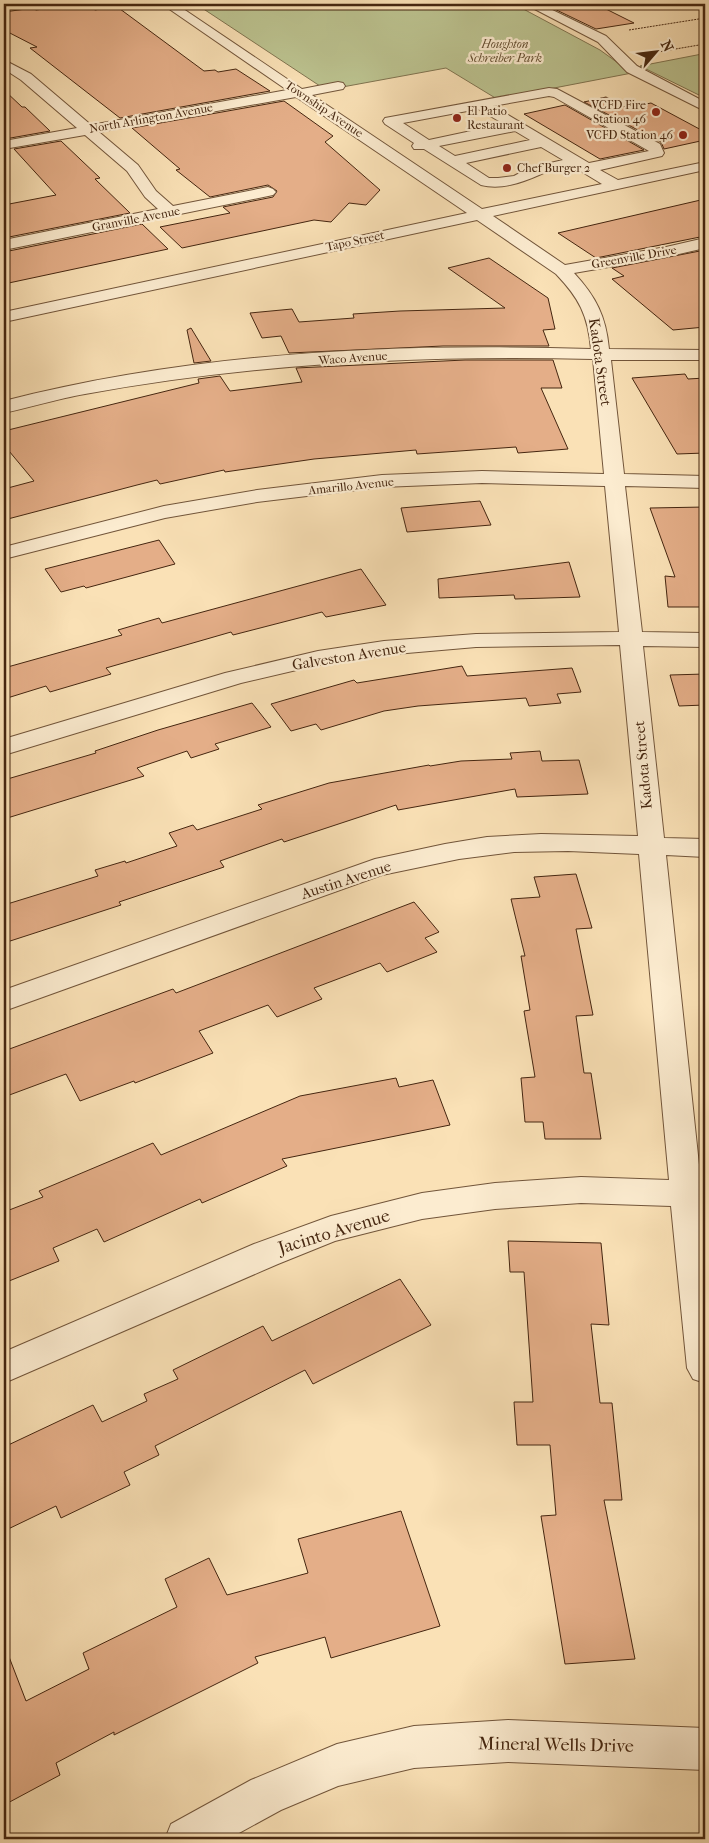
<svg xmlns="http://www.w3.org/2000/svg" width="709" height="1843" font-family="'IM FELL French Canon',serif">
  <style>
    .green { fill: #bcc390; stroke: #807450 }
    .building { fill: #e4ae88; stroke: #452610 }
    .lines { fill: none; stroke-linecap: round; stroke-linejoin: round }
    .minor-casing { stroke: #72553a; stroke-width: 2 }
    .path { stroke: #452610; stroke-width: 1; stroke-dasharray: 2 1; stroke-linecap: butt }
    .minor { fill: #fcecd0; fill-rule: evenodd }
    .poi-dot { fill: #8f2418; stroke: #fcecd0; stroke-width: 2 }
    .labels { text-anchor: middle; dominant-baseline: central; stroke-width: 4.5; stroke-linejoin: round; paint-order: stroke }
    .far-park-label { font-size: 12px; font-style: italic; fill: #634d30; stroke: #fcecd0 }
    .far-poi-label { font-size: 12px; fill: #452610; stroke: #fcecd0; text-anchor: end }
    .far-street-label { font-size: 12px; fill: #452610; stroke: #fcecd0 }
    .street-label { font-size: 15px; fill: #452610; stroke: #fcecd0 }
    .near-street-label { font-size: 18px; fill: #452610; stroke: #fcecd0 }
  </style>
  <rect width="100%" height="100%" fill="#fae1b6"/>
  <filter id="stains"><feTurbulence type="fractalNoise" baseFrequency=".004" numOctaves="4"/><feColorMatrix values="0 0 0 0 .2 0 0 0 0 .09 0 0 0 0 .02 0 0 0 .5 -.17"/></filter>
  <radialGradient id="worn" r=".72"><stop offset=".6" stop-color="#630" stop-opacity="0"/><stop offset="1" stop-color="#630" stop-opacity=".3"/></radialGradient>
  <g class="green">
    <polygon points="196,4 514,4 600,50 632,73 497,99 446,68 326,90"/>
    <polygon points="702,54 705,56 705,98 640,66"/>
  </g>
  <g class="building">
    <polygon points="76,4 87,4 95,10 116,6 204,71 215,70 218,72 236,69 270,91 120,118 30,48 37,47 4,30 4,12 33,8 36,10"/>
    <polygon points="544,4 596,4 634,23 596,29"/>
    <polygon points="4,90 22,107 25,107 50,131 5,139"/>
    <polygon points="606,97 627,108 651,103 705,132 705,140 664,149 661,142 584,102"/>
    <polygon points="284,101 333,136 325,142 380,190 366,205 349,203 331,222 314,220 182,248 160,227 230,213 223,207 273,197 277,191 268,185 210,197 176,170 180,169 132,128"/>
    <polygon points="565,105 644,150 600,159 524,114"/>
    <polygon points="61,141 100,178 95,179 130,213 4,238 4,205 56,195 14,149"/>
    <polygon points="705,199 705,236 596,258 558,233"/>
    <polygon points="142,224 168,249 4,284 4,252"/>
    <polygon points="705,250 705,327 673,330 612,279 624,276 612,268"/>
    <polygon points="489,258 548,298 555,329 543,330 549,346 443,346 289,353 281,336 262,338 250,313 292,309 299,322 354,318 353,314 400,311 505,308 448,268"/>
    <polygon points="191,328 211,361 194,363 187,330"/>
    <polygon points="465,360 553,360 562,388 541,388 568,449 518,453 516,447 417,454 416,450 314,459 225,472 224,470 160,484 157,480 137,485 4,520 4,489 34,481 4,445 4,431 199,383 198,379 220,376 230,391 302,382 296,368"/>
    <polygon points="685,374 688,379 705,378 705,453 677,454 632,378"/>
    <polygon points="480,501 491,525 407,532 401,508"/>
    <polygon points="705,507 705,607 668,607 665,576 675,577 650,508"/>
    <polygon points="159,540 175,564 86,588 84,586 61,592 45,569"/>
    <polygon points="569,562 580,597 515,599 514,595 439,598 438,579"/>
    <polygon points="361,569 386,605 326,617 322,612 233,635 231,632 106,668 111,674 50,692 46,686 4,699 4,668 122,635 118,630 159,618 162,623"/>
    <polygon points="462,666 467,676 572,668 581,692 557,694 561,703 529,706 526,698 418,706 384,711 321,730 316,724 291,731 271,704 354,680 357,683"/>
    <polygon points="705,674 705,705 679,706 670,675"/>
    <polygon points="252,703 271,727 215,744 219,749 191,758 187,751 137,768 144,776 4,819 4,780 96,753 95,751 158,730"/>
    <polygon points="540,751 542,761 579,760 588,794 517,797 515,789 398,810 396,805 284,842 282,839 220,861 224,867 119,902 121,905 4,943 4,905 98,876 95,870 125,861 126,863 177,846 169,833 193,825 197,830 262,809 258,805 329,783 429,765 430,766 461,761 512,759 510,753"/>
    <polygon points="576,874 592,928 576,929 593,1015 576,1016 584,1073 591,1073 601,1139 545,1139 543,1122 525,1122 521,1078 535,1077 524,1011 530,1010 521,956 525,956 511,899 540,897 534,877"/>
    <polygon points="414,902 439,932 425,938 437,952 387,972 380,963 314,988 322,999 277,1017 268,1005 199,1031 213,1053 135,1083 134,1081 80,1101 66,1074 4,1097 4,1051 173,989 176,993"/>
    <polygon points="396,1078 399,1087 433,1080 450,1125 282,1159 287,1166 202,1203 200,1199 104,1242 97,1229 53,1248 59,1261 4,1283 4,1212 43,1197 39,1191 153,1143 161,1155 300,1096"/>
    <polygon points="508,1241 601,1243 609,1325 591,1324 600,1403 612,1403 622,1500 604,1500 635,1659 565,1664 541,1516 556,1515 550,1445 517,1445 514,1402 533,1402 524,1272 510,1272"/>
    <polygon points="400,1279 431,1325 313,1384 305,1370 155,1446 159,1455 124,1472 130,1485 61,1518 56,1506 4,1531 4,1447 93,1405 102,1422 147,1401 144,1394 178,1379 173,1370 263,1326 272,1341"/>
    <polygon points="401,1511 440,1626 331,1658 325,1637 255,1657 258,1663 114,1735 114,1732 56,1763 60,1775 4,1805 4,1650 6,1649 26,1701 89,1669 83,1653 177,1607 165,1579 209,1558 227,1595 308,1573 298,1539"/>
  </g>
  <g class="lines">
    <g class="minor-casing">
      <g id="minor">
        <path d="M162,4H176L302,89L338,82L343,83L345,86L343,89L312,95L482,209L602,184L574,167C563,169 549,170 539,175C521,183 501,190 481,185L424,149H414L412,146L414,143L385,124L383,121L385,118L549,88L557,89L660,144L664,153L662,156L600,170L618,180L705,162V170L493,216L565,265L666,247L705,238V248L666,257L574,273C596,297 606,316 609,349L705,350V360H611L624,474L705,476V488L625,486L642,632L705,633V647L643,646L664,838L705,839V857L666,855L705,1221V1383L693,1379L687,1368L671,1206L581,1203L495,1209L422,1219L335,1241L278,1264L4,1383V1352L254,1244L331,1216L422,1193L495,1183L581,1177L669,1180L639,854L568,851L514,852L459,859L382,875L4,1011V990L375,859L445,844L487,837L541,834L638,836L620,645L476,647L384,655L318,665L241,683L4,755V739L225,673L318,651L384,641L476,634L619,632L605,486L482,483L382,487L257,502L165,518L4,559V547L164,506L257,490L382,475L482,471L604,474L593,359C422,355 252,363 85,394C57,399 31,407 4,413V401C195,352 395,343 591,349C588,315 579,298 556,274L477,220L4,322V312L467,213L296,97L99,132L138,165L156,191L173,206L268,187L273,189L276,192L273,195L4,250V240L158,209L145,197L127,171L85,135L4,149V141L77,128L21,80L4,69V60L31,74L91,125L287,90ZM549,96L554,97L649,151L589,163L493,106ZM478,109L504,124L429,140L403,123ZM515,131L530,140L455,156L439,146ZM541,147L563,160L529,168L514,176L498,178H489L466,163Z"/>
        <polygon points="525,4 540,4 606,36 637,66 705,102 705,111 627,72 598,42"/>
        <polygon points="508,1720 705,1728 705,1770 508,1762 414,1768 338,1786 281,1810 228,1839 165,1839 171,1824 251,1780 337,1744 414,1726"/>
      </g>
    </g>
    <g class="path">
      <polyline points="629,30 705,18"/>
      <polyline points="652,53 705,44"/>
    </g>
    <use href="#minor" class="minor"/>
  </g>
  <g class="poi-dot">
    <circle cx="656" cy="112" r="5"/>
    <circle cx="457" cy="118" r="5"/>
    <circle cx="683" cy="135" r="5"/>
    <circle cx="507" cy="168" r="5"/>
  </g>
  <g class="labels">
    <g class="far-park-label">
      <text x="505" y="44">Houghton<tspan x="505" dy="14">Schreiber Park</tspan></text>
    </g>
    <g class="far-poi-label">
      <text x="646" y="105">VCFD Fire<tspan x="646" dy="14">Station 46</tspan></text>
      <text x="467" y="111" text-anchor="start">El Patio<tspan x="467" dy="14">Restaurant</tspan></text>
      <text x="673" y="135">VCFD Station 46</text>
      <text x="517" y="168" text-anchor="start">Chef Burger 2</text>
    </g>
    <g class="far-street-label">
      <text transform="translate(324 109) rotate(34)">Township Avenue</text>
      <text transform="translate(151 118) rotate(-10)">North Arlington Avenue</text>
      <text transform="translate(136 219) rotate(-11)">Granville Avenue</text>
      <text transform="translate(355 241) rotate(-12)">Tapo Street</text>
      <text transform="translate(634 257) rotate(-10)">Greenville Drive</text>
      <text transform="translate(353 358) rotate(-4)">Waco Avenue</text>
      <text transform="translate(351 486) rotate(-6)">Amarillo Avenue</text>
    </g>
    <g class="street-label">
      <text transform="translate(600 362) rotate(82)">Kadota Street</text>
      <text transform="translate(349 656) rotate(-9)">Galveston Avenue</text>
      <text transform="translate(643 765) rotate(-95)">Kadota Street</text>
      <text transform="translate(346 880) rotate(-18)">Austin Avenue</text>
    </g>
    <g class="near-street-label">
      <text transform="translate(334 1232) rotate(-17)">Jacinto Avenue</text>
      <text transform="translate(556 1745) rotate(1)">Mineral Wells Drive</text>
    </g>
  </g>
  <rect width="709" height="1843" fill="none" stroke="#fae1b6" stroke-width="20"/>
  <rect x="5" y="5" width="699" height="1833" fill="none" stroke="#452610" stroke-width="2.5"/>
  <rect x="10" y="10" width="689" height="1823" fill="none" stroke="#452610"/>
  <g transform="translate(656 52) rotate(62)" stroke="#fcecd0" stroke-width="4" paint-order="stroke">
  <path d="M0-4L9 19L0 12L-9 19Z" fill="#452610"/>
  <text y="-8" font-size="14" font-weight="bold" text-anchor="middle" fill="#452610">N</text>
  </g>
  <rect width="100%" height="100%" filter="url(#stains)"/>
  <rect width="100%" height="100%" fill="url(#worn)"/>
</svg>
